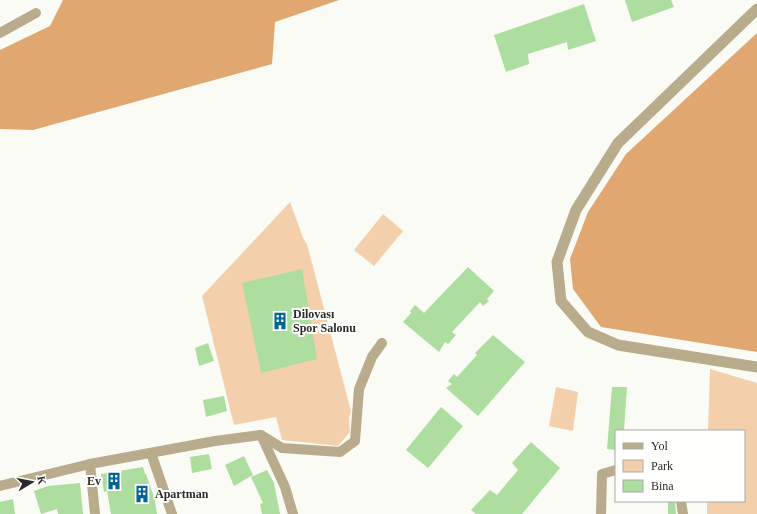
<svg xmlns="http://www.w3.org/2000/svg" width="757" height="514" font-family="'Times New Roman',serif">
  <style>
    .green { fill: #f4cfac }
    .forest { fill: #e1a770 }
    .building { fill: #addea0 }
    .lines { fill: none; stroke-linecap: round; stroke-linejoin: round }
    .minor { stroke: #b8ac8d; stroke-width: 10 }
    .tertiary { stroke: #b8ac8d; stroke-width: 11 }
    .labels { text-anchor: middle; dominant-baseline: central; stroke-width: 4; stroke-linejoin: round; paint-order: stroke }
    .poi-label { font-size: 12px; font-weight: bold; fill: #2a2b28; stroke: #fffffe; text-anchor: start }
  </style>
  <rect width="100%" height="100%" fill="#fafbf4"/>
  <g class="green">
    <polygon points="290,202 303,238 307,244 351,411 349,418 350,432 338,446 282,440 276,417 234,425 202,296"/>
    <polygon points="383,214 403,231 374,266 354,250"/>
    <polygon points="710,369 757,383 757,514 707,514 707,501 744,501 744,431 708,431"/>
    <polygon points="556,387 578,392 573,431 549,426"/>
  </g>
  <g class="forest">
    <polygon points="63,0 339,0 275,22 272,64 33,130 0,129 0,50 50,26"/>
    <polygon points="757,33 757,352 601,327 573,289 570,259 588,212 626,154"/>
  </g>
  <g class="building">
    <polygon points="625,0 671,0 674,7 632,22"/>
    <polygon points="584,4 596,41 568,50 567,42 528,54 529,64 506,72 494,35"/>
    <polygon points="468,267 494,291 487,299 489,301 483,306 480,302 452,332 456,335 448,344 445,342 439,352 403,322 411,313 410,311 415,305 424,313"/>
    <polygon points="302,269 317,359 261,373 242,283"/>
    <polygon points="493,335 525,362 478,416 446,388 452,384 448,381 454,374 457,377 477,355 475,353"/>
    <polygon points="208,343 214,361 199,366 195,348"/>
    <polygon points="612,387 627,387 624,431 616,431 616,450 607,449"/>
    <polygon points="224,396 227,411 206,417 203,400"/>
    <polygon points="441,407 463,426 428,468 406,450"/>
    <polygon points="531,442 560,468 522,514 476,514 471,510 490,490 497,495 518,470 512,463"/>
    <polygon points="209,454 212,469 192,473 190,457"/>
    <polygon points="244,456 253,475 234,486 225,465"/>
    <polygon points="143,467 145,474 146,474 155,500 157,514 111,514 107,491 104,492 101,474"/>
    <polygon points="267,470 274,483 280,514 262,514 260,504 263,503 251,477"/>
    <polygon points="80,483 83,514 58,514 57,509 41,514 34,491 48,486"/>
    <polygon points="13,499 15,514 0,514 0,502"/>
    <polygon points="668,501 675,501 676,514 668,514"/>
  </g>
  <g class="lines">
    <g class="minor">
      <polyline points="0,33 36,13"/>
      <polyline points="261,435 282,448 340,452 355,441 359,389 372,357 382,343"/>
      <polyline points="151,453 172,514"/>
      <polyline points="90,464 95,514"/>
      <polyline points="0,486 90,464 215,441 261,435 285,487 293,514"/>
      <polyline points="681,501 683,514"/>
      <polyline points="601,514 602,474 616,470"/>
    </g>
    <polyline class="tertiary" points="757,9 618,143 576,210 557,262 561,301 588,332 618,345 757,367"/>
  </g>
  <defs>
    <g id="building-bare" transform="scale(1.38)"><path d="M-4-6H4V6H1V3H-1V6H-4ZM-2.5-4.3h1.7v1.8h-1.7ZM.8-4.3h1.7v1.8H.8ZM-2.5-1h1.7V.8h-1.7ZM.8-1h1.7V.8H.8Z" fill="#026493" stroke="#fffffe" stroke-width="2.5" paint-order="stroke"/></g>
  </defs>
  <g fill-rule="evenodd">
    <use href="#building-bare" x="280" y="321"/>
    <use href="#building-bare" x="114" y="481"/>
    <use href="#building-bare" x="142" y="494"/>
  </g>
  <g class="labels">
    <g class="poi-label">
      <text x="293" y="314">Dilovası<tspan x="293" dy="14">Spor Salonu</tspan></text>
      <text x="101" y="481" text-anchor="end">Ev</text>
      <text x="155" y="494">Apartman</text>
    </g>
  </g>
  <rect x="615" y="430" width="130" height="72" fill="#fffffe" stroke="#aaaaa8"/>
  <rect x="623" y="443" width="20" height="6" fill="#b8ac8d" stroke="#aaaaa8"/>
  <text x="651" y="450" font-size="12" fill="#2a2b28">Yol</text>
  <rect x="623" y="460" width="20" height="12" fill="#f4cfac" stroke="#aaaaa8"/>
  <text x="651" y="470" font-size="12" fill="#2a2b28">Park</text>
  <rect x="623" y="480" width="20" height="12" fill="#addea0" stroke="#aaaaa8"/>
  <text x="651" y="490" font-size="12" fill="#2a2b28">Bina</text>
  <g transform="translate(32 482) rotate(80)" stroke="#fffffe" stroke-width="3" paint-order="stroke">
  <path d="M0-3L7 15L0 10L-7 15Z" fill="#2a2b28"/>
  <text y="-6" font-size="11" font-weight="bold" text-anchor="middle" fill="#2a2b28">K</text>
  </g>
</svg>
